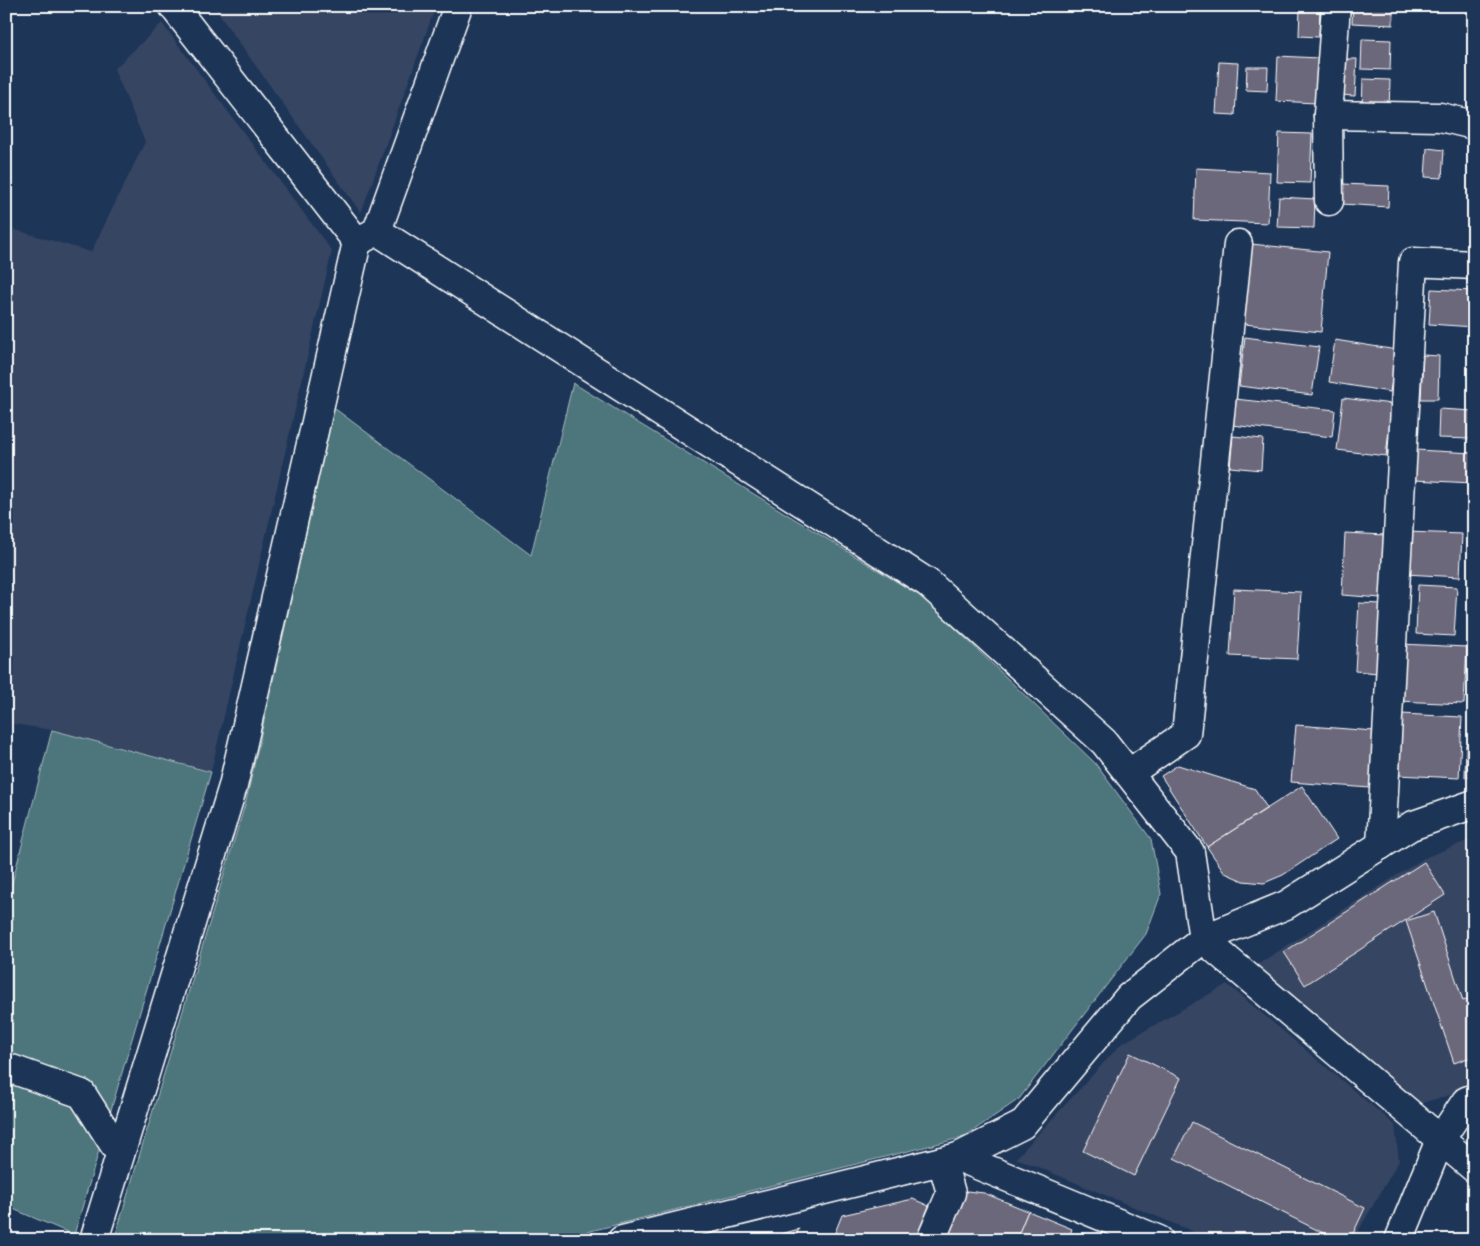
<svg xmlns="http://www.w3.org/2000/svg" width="1480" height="1246" font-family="'Shantell Sans',sans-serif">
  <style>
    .built { fill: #354462 }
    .green { fill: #4d767b; stroke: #a6babd }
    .building { fill: #6c677b; stroke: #fff }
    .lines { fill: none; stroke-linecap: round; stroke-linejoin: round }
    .minor-casing { stroke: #fff; stroke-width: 31 }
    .tertiary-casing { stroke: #fff; stroke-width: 31 }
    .minor { stroke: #1d3557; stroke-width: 28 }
    .tertiary { stroke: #1d3557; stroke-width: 28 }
  </style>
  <rect width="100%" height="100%" fill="#1d3557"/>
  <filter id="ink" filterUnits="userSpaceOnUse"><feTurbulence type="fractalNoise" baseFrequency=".02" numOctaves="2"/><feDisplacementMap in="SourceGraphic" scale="10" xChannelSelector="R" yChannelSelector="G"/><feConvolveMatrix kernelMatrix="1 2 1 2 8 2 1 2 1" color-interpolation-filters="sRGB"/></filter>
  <g filter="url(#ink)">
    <g class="built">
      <polygon points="216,6 436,6 361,213 215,9"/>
      <polygon points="162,23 332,251 211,772 52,730 6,723 6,227 91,252 145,142 114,69"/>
      <polygon points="1474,838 1474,1088 1419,1104 1252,968 1424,858"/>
      <polygon points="1227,984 1395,1125 1399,1161 1353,1240 1213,1240 1016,1158 1121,1044"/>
    </g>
    <g class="green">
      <polygon points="573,383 925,599 1095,763 1151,839 1161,894 1146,934 1019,1099 964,1137 555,1240 114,1240 246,801 334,408 531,555"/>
      <polygon points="52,730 211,772 74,1235 6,1206 6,906"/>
    </g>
    <g class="building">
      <polygon points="1300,6 1320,6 1319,37 1299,36"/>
      <polygon points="1353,6 1393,6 1393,25 1352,23"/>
      <polygon points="1362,39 1391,40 1390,70 1361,69"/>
      <polygon points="1278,56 1318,58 1316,103 1276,101"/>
      <polygon points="1341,59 1357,59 1355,96 1339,95"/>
      <polygon points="1219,62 1238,63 1235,115 1216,114"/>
      <polygon points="1247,67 1268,67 1267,91 1246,90"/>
      <polygon points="1363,79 1390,80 1389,111 1362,109"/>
      <polygon points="1279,133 1312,134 1310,183 1277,182"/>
      <polygon points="1427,148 1444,150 1442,178 1425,177"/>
      <polygon points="1196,168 1270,172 1268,223 1194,220"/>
      <polygon points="1343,184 1389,186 1388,207 1342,204"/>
      <polygon points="1279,197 1315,199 1314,228 1277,227"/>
      <polygon points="1251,244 1328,252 1321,332 1244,324"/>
      <polygon points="1431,289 1474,291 1474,327 1429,324"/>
      <polygon points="1245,337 1319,347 1312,395 1239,386"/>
      <polygon points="1335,340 1397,350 1390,392 1329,382"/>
      <polygon points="1423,355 1439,356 1438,399 1421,399"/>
      <polygon points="1343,398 1392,404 1386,456 1337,450"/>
      <polygon points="1235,399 1335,410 1332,437 1232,425"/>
      <polygon points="1439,409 1474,411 1474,439 1438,438"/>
      <polygon points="1233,436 1263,439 1261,470 1230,467"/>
      <polygon points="1415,450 1474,453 1472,483 1414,480"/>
      <polygon points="1406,532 1462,534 1460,577 1405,574"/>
      <polygon points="1345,533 1385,535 1381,598 1342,595"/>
      <polygon points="1418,585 1457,587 1454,636 1416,634"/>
      <polygon points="1234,589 1301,592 1297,659 1230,656"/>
      <polygon points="1359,603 1381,604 1378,673 1355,671"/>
      <polygon points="1400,644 1467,647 1464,704 1398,701"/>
      <polygon points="1473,654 1474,655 1474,709 1471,709"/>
      <polygon points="1401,714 1462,717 1459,778 1398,775"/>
      <polygon points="1471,715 1474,715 1474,739 1470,738"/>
      <polygon points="1296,725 1374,731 1370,788 1291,782"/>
      <polygon points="1466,744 1474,745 1474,776 1465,778"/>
      <polygon points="1178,765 1255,789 1267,808 1207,847 1161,776"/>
      <polygon points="1302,786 1337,839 1283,875 1264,883 1243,881 1225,873 1207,847"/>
      <polygon points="1424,862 1445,895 1305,985 1284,952"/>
      <polygon points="1434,912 1463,1001 1474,997 1474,1056 1454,1063 1406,921"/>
      <polygon points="1130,1053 1181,1078 1134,1176 1083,1151"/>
      <polygon points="1192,1122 1365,1208 1350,1240 1337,1240 1174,1158"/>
      <polygon points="967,1191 984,1193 1028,1211 1016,1240 938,1240 953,1205"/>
      <polygon points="913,1199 929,1206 915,1240 846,1240 834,1235 842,1215"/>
      <polygon points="1028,1211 1072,1229 1068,1240 1016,1240"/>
      <polygon points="799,1229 794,1240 760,1240"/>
      <polygon points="1082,1233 1099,1240 1079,1240"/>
      <polygon points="834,1235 846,1240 832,1240"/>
    </g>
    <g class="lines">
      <g class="minor-casing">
        <g id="minor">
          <polyline points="1328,115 1440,117 1474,125"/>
          <polyline points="1329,201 1328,115 1336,6"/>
          <polyline points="377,231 458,6"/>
          <polyline points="357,242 377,231 928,583 1104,742 1190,852 1203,939 1474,1168"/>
          <polyline points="1129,773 1186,734 1238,244"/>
          <polyline points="1381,845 1413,262 1474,265"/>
          <polyline points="6,1067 82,1094 120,1154"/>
          <polyline points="958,1157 1159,1240"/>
          <polyline points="94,1240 233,786 357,242 173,6"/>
          <polyline points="931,1240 951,1193 942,1161"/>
          <polyline points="1399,1240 1440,1140 1466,1101 1474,1098"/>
        </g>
      </g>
      <g class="tertiary-casing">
        <polyline id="tertiary" points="622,1240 958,1157 1022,1125 1129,997 1203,939 1286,905 1411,826 1474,804"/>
      </g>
      <use href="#minor" class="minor"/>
      <use href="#tertiary" class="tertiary"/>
    </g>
  </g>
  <rect width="1480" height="1246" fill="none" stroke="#1d3557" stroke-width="25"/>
  <rect x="12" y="12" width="1455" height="1221" fill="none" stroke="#fff" stroke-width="2" filter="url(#ink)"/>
</svg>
